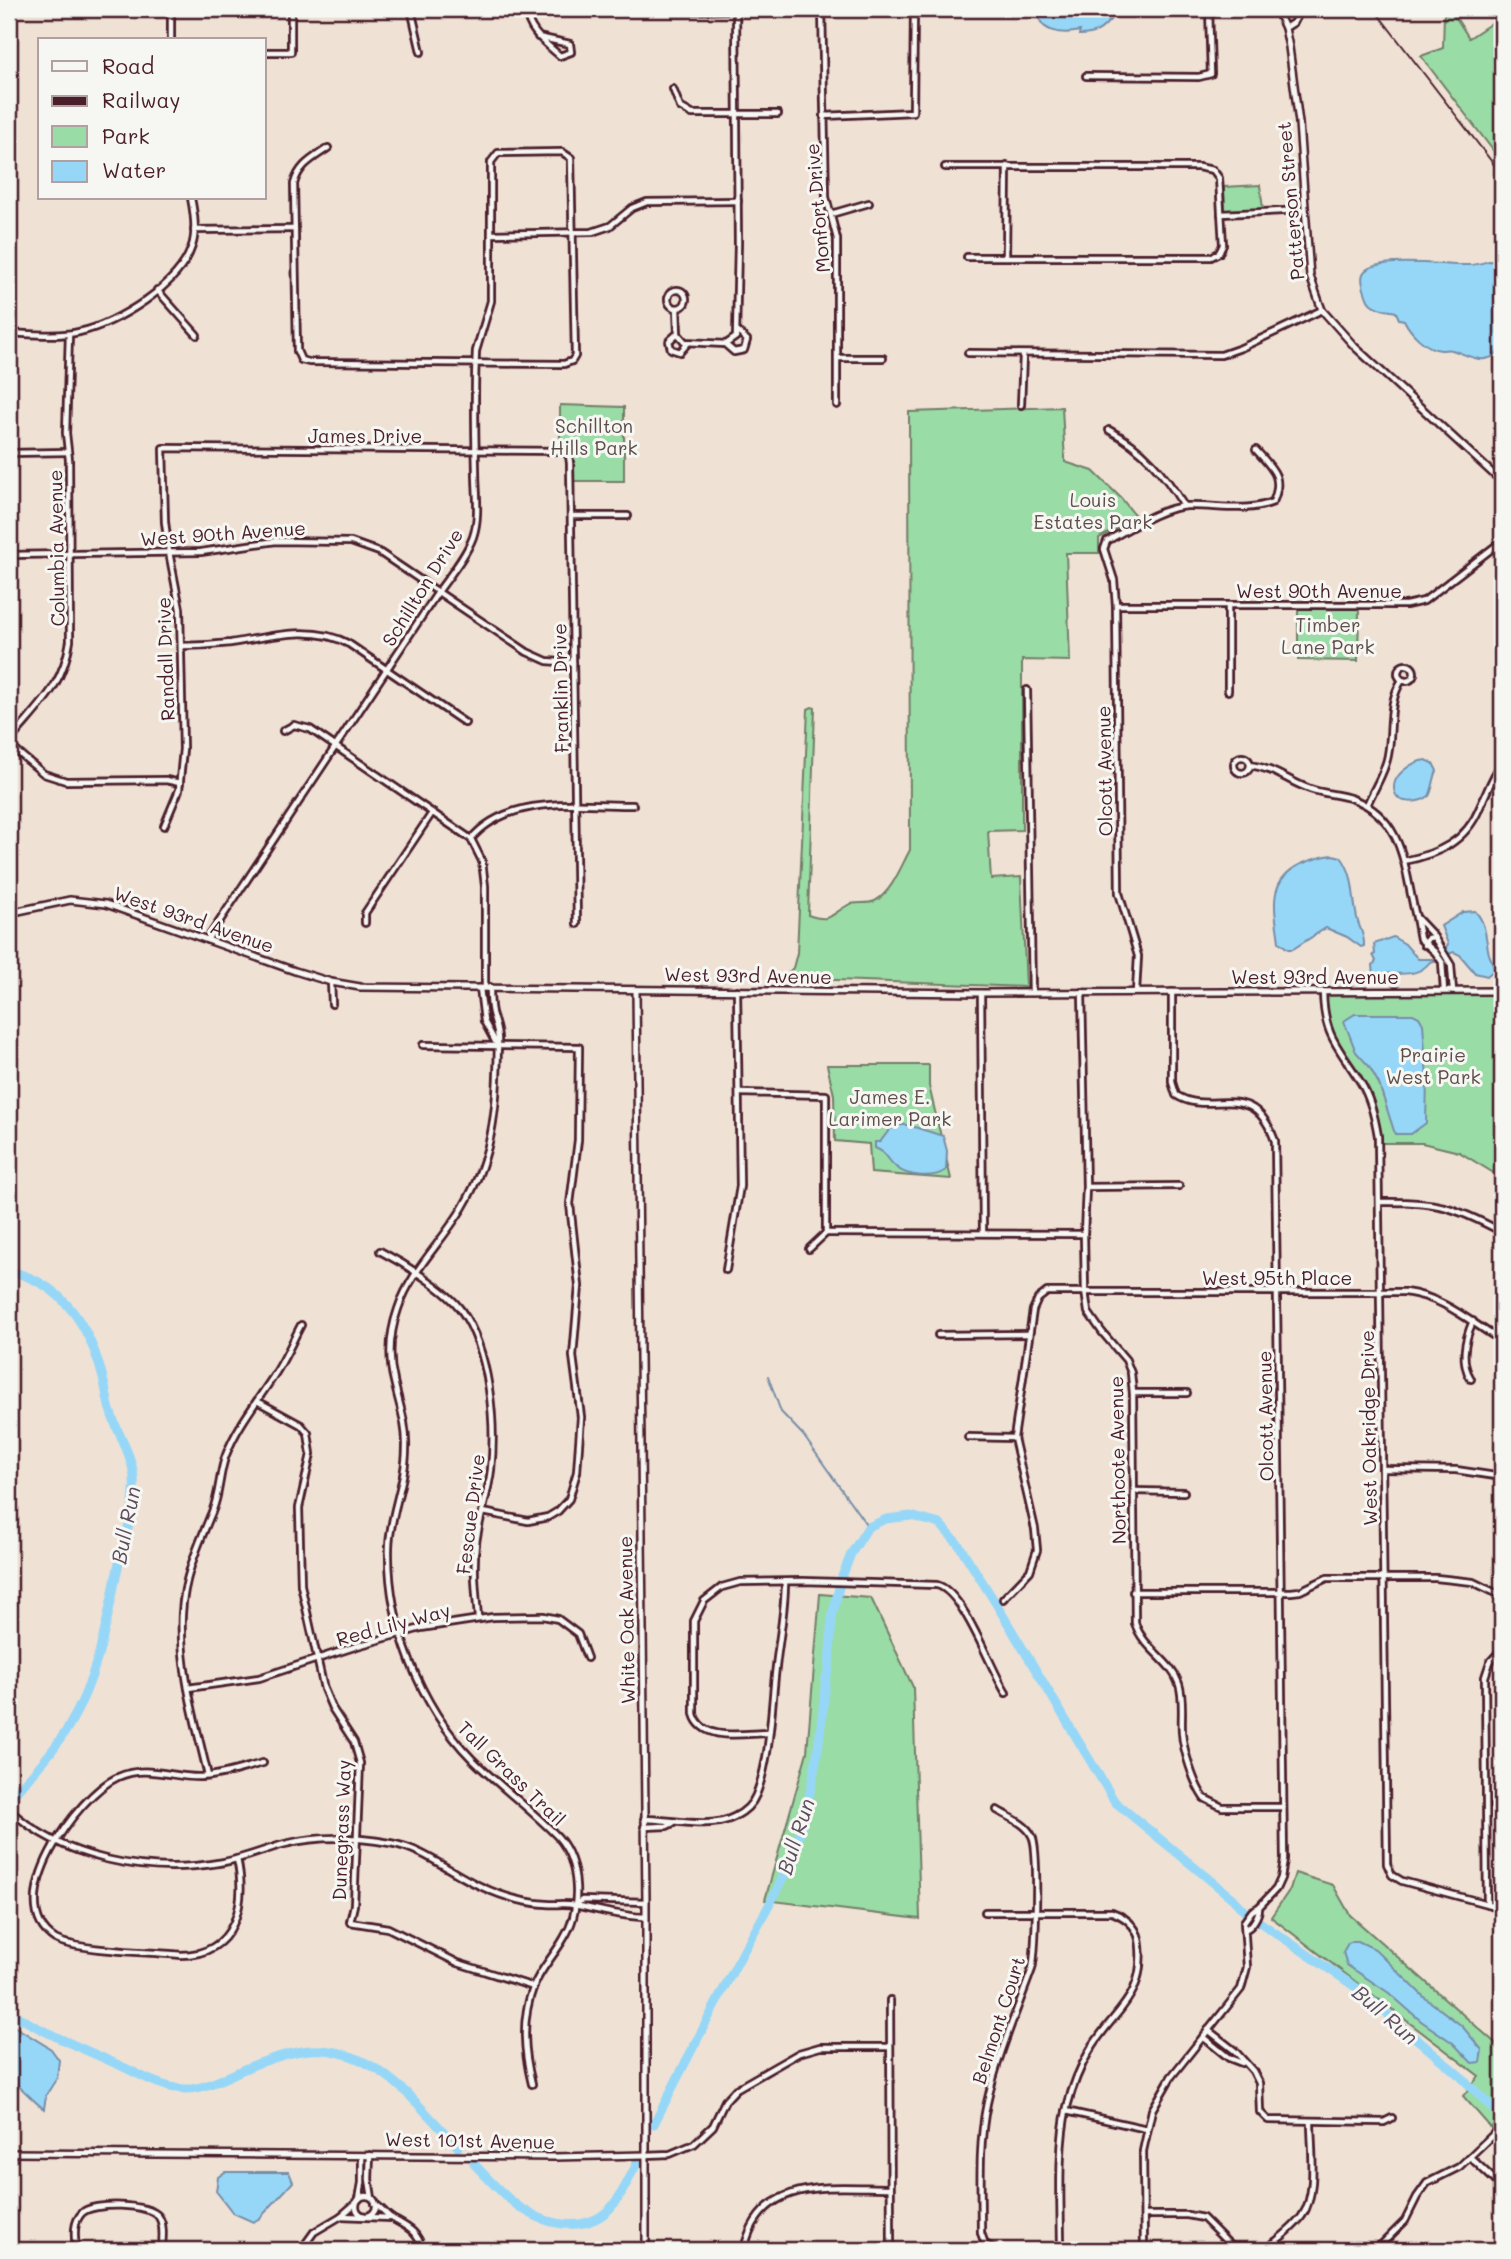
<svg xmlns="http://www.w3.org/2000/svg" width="1511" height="2259" font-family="Mali,sans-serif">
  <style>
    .green { fill: #9adca6; stroke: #727e68; stroke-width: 2 }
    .water { fill: #96d7f8; stroke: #788da6; stroke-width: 2 }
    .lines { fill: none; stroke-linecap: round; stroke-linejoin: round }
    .stream { stroke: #788da6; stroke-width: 2 }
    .river { stroke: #96d7f8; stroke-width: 9 }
    .minor-casing { stroke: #4a1f2b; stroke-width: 10 }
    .tertiary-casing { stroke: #4a1f2b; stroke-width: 10 }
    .minor { stroke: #f6f6f2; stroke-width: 4.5 }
    .tertiary { stroke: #f6f6f2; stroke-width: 5 }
    .rail { stroke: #4a1f2b; stroke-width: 2 }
    .labels { text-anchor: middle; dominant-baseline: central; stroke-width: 6; stroke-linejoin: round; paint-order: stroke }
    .street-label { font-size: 19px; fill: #4a1f2b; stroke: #f6f6f2 }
    .park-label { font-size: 19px; fill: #5e4e4a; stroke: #f6f6f2 }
    .water-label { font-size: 21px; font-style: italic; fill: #5d4d5e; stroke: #f6f6f2 }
  </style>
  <rect width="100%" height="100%" fill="#efe2d5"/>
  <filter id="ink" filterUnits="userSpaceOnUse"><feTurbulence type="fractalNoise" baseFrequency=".0143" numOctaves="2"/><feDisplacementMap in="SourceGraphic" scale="14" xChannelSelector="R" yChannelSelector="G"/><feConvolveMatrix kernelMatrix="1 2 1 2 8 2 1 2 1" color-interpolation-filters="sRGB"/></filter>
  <g filter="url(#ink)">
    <g class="green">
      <polygon points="1453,13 1469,38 1502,16 1502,162 1421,56 1443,48 1444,14"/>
      <polygon points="1260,185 1263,209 1225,211 1224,187"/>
      <polygon points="560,405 624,407 624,481 574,481 572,454 566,449 560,447"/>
      <path d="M1062,407L1065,462L1093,471L1121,498L1137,518L1099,538V553H1066L1070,661L1022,660V830L988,831L991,879L1021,877L1026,987L783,978L793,968L797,953L808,709L812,707L815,708L808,915C831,923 830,915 848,905C856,901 866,905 875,901C892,892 901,866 910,850L909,412Z"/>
      <polygon points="1298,608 1359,609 1358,661 1298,660"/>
      <path d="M1333,994H1502V1178L1459,1152L1422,1143H1382C1379,1125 1377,1107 1369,1090C1355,1058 1323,1036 1327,997Z"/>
      <polygon points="827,1065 929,1065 929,1086 951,1179 871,1173 869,1144 835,1141 834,1095"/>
      <polygon points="820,1594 871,1598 913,1687 920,1919 765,1900 807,1752"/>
      <polygon points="1295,1873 1333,1885 1350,1915 1502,2049 1502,2115 1491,2128 1463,2096 1479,2076 1271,1917 1290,1889"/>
    </g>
    <g class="water">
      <path d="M1039,9H1123C1105,20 1106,35 1079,35L1080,31C1063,35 1036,33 1039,9Z"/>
      <path d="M1489,261L1502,262V347C1488,369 1471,356 1452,350C1449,349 1445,350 1441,350C1425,349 1410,332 1404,320L1399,319L1396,312C1387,310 1373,309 1368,300C1365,293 1360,281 1363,274C1371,255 1448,266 1468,265C1476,265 1482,263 1489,261Z"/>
      <path d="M1426,760L1433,763L1437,771C1434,776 1432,793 1429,796C1420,803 1399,805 1395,793C1389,776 1413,761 1426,760Z"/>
      <path d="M1333,855L1341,857C1355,875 1352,896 1357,918C1359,928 1365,935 1364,946L1361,947L1347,937L1326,928L1293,949H1288L1279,942C1275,909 1266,881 1301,864C1313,859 1321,856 1333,855Z"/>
      <path d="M1475,911C1487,924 1485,938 1489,954C1491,960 1494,963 1494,970L1487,976L1475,973L1460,955L1454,952L1448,954L1445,949L1448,944L1441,926L1463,912Z"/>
      <path d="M1393,937L1405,944L1418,959H1432L1434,961L1430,962C1415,981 1394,970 1374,975L1373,965L1376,961L1373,955L1375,954L1374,944Z"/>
      <polygon points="1355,1014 1413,1014 1419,1017 1423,1024 1427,1078 1426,1123 1411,1134 1395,1134 1379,1084 1369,1066 1356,1052 1344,1021"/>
      <path d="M899,1125H908L943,1136L947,1151L946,1170C934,1179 907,1177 896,1167C886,1159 888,1153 875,1148V1142H880L890,1129Z"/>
      <polygon points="1353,1941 1358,1941 1375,1949 1424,1997 1462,2026 1482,2050 1480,2062 1472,2063 1453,2043 1421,2021 1389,1993 1347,1965 1343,1952 1348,1943"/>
      <path d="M9,2023L51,2049L59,2060L57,2078L46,2095L44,2109C32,2100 22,2087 9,2079Z"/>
      <polygon points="225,2172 289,2172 293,2182 260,2218 253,2222 233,2213 216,2191 218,2177"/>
    </g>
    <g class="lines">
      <polyline class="stream" points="768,1376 781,1412 803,1435 868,1527"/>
      <g class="river">
        <path d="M9,1271C73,1285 98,1344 108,1402C113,1428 132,1451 134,1478C136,1507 125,1538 118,1567C107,1620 98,1677 70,1724C54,1752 31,1775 10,1799"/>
        <polyline points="1261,1923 1357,1988 1460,2076 1502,2117"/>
        <path d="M9,2011C43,2033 82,2048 119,2065C139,2074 161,2088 184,2089C206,2090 233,2073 254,2065C274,2058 300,2048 322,2050C382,2054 420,2108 458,2147"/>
        <path d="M654,2124C680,2073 706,2022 733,1971C755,1928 782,1888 797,1842C814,1788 821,1734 826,1678L829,1669L832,1617L841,1579L851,1554L868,1527L886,1519L911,1516L940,1524L959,1545L995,1602L1115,1802L1232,1898L1244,1911"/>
        <path d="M474,2164C489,2179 504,2197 521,2208C550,2227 590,2234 614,2204C624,2192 630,2175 638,2162"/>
      </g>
      <g class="minor-casing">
        <g id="minor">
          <polyline points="171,9 171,40"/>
          <polyline points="411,9 421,52"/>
          <path d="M526,9C528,31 544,42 560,56L571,52L570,44L538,37"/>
          <polyline points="822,9 826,197 837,239 837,405"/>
          <polyline points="674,11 736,10"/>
          <polyline points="1285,28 1293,23 1302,9"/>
          <polyline points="264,52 291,52 291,9"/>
          <polyline points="1086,76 1199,77 1211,74 1209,9"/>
          <polyline points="673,89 680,107 692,114 778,114"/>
          <polyline points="824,116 913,112 914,9"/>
          <polyline points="945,167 1198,167 1213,170 1219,178 1223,245 1219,253 1211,257 967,257"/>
          <polyline points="831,214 869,203"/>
          <polyline points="1221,214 1305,210"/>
          <polyline points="194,230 295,229"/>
          <polyline points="491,234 592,232 610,226 632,208 647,202 738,201"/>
          <polyline points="1006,257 1007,166"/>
          <polyline points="157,290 197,335"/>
          <circle cx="677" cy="299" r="9"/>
          <polyline points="677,308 678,334 685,342 726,344 736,337 738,243 736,9"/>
          <path d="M9,333C31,334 57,337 79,332C117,324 180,285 192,246C197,231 194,213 191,198"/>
          <polyline points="678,333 669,341 671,349 680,352 688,343"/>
          <polyline points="726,345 734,352 744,350 747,340 738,332"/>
          <polyline points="968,353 1221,355 1241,348 1322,310"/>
          <polyline points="837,358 883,358"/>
          <polyline points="1021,405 1023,355"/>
          <path d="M1109,430C1143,448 1164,473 1184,506"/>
          <polyline points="9,453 68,452"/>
          <polyline points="571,516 628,516"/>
          <polyline points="9,555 201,552 276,541 351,542 379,552 527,652 547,661 573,663"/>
          <polyline points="1116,605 1406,605 1424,601 1502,541"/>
          <polyline points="1228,605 1228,691"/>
          <path d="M181,646C198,646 214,645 231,643C270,637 312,624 349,644L465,723"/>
          <circle cx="1406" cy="673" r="8"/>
          <polyline points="1027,690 1032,993"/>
          <polyline points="283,731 294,725 310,729 471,839 482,861 485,886 485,987"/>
          <path d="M9,742C37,707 63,688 70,641L69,460L66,433L69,334"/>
          <polyline points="9,745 44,774 66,781 166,780 180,783"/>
          <circle cx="1242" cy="765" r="8"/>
          <path d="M1250,765C1277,769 1287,781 1310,789C1324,794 1339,794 1353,799C1406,819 1404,871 1416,917"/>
          <path d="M1367,805C1374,788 1385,773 1388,755C1393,729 1387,703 1402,680"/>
          <polyline points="164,826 179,790 183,749 180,609 169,552 165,522 163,448 563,451 569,456 570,463 577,924"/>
          <path d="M471,839C509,794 580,805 633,805"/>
          <path d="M1404,861C1438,854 1466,842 1480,807C1487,792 1492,777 1502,763"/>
          <polyline points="365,923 365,913 432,813"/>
          <path d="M207,940L438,592C450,575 466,556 473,537C480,517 476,492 476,471C475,431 474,391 476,351L491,301V162L498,153L562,152L571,158L575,356L572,361L564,364L309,362L301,360L297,351L294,184C299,165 312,159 328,148"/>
          <polyline points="1424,945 1428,938 1434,937"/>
          <polyline points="331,982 332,1004"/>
          <path d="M490,987C490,996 490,1004 492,1013C494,1021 498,1030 498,1039C497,1100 496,1151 463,1207C443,1241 411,1270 398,1309C390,1332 388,1357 394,1381C399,1404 407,1424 406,1448C406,1482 390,1513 389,1547C387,1622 419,1705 472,1759C499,1786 531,1809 558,1837C580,1862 582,1910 564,1938C554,1956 540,1969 533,1988C521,2020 524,2052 532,2084"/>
          <polyline points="480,988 484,1021 497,1045"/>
          <polyline points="1444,991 1442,962 1435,952 1420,939 1416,917 1432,934 1451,965 1453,991"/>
          <path d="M1082,992L1086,1187L1084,1234L1085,1291L1088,1312L1102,1332L1126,1360L1131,1373L1133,1393L1135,1623C1143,1649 1170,1659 1179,1684C1184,1699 1181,1716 1182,1732C1183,1750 1194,1784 1204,1798L1222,1807H1283"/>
          <path d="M1136,992L1138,956L1119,893L1116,605L1114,580L1104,549L1107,541C1131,528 1159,508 1187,506C1216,505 1246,513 1273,502C1284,477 1273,469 1256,450"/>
          <path d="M1323,992C1324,1038 1339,1047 1361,1083C1371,1099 1375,1118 1378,1136L1387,1864L1392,1875L1402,1881L1502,1908"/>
          <polyline points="981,993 983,1232"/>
          <polyline points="423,1045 579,1047 578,1140 570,1204 579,1286 573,1356 581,1417 577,1472 569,1499 558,1511 548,1517 528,1521 483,1512"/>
          <polyline points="740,1093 826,1095 826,1233 809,1249"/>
          <polyline points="1086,1187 1179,1186"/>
          <path d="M1380,1202C1436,1201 1453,1206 1502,1232"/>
          <polyline points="826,1233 1084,1234"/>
          <path d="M380,1251C403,1263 446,1289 461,1310C490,1350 496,1423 491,1470C488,1495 479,1519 476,1543C473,1568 476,1593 478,1618"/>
          <polyline points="726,1270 740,1186 737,990"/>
          <polyline points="938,1335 1029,1334"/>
          <path d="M1471,1379C1460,1362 1465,1339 1473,1321"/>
          <polyline points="1133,1393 1187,1393"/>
          <polyline points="257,1401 301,1425 308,1433 311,1454 299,1508 301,1585 324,1689 332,1708 354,1742 360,1763 354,1905 350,1922 388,1928 458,1963 534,1987"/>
          <polyline points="968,1437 1014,1438"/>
          <polyline points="1382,1469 1456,1470 1502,1477"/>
          <polyline points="1134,1491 1184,1492"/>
          <polyline points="1133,1592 1291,1592 1300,1591 1327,1578 1436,1578 1473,1582 1502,1596"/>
          <path d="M1003,1599L1030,1571L1037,1550L1035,1529L1014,1438L1033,1310L1038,1299L1047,1292H1405C1444,1297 1470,1322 1502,1341"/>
          <polyline points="188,1688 259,1678 357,1646 421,1628 493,1617 543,1616 558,1619 578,1634 587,1658"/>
          <path d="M768,1733C745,1733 702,1743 694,1714V1621L704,1601L722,1587L740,1582L803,1581L937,1585C964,1592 990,1668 1006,1693"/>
          <path d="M208,1776C196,1724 179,1668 182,1613C184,1576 198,1546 212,1512C220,1494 219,1473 226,1455C237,1426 257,1402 273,1377C284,1361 292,1342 301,1325"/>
          <path d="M9,1809C61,1859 148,1875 218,1863C241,1860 262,1850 285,1844C318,1836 356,1837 390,1843C425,1849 449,1872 480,1886C501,1896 524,1903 547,1904C555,1905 565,1903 573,1905C597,1909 621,1917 646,1917"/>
          <path d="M644,1819C671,1819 709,1830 734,1817C744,1812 752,1805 756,1795C771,1758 771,1706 776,1667C779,1639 785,1611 785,1582"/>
          <polyline points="644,1827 667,1826 673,1823"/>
          <path d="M237,1859C247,1903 236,1955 181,1955C154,1952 76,1951 55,1939C0,1904 76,1796 118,1777C146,1764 172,1778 201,1777C222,1776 243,1768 263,1763"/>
          <polyline points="1487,1904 1485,1677 1490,1662 1502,1649"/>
          <polyline points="575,1905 582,1900 646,1902"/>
          <path d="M985,1912H1112C1128,1918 1139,1928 1140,1946C1145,2000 1112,2011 1089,2052C1079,2069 1072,2088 1067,2107C1057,2149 1061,2207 1061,2250"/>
          <path d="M1246,1929C1252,1927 1259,1915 1259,1908"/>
          <polyline points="890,2000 891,2250"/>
          <polyline points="1208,2030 1235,2051 1253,2071 1259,2083 1260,2112 1268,2120 1384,2122 1392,2118"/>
          <polyline points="1203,2037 1229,2058 1242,2063"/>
          <polyline points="1066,2111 1147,2129"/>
          <polyline points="370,2155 369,2179 372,2198"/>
          <polyline points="646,2155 670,2154 694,2144 713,2126 725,2101 736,2089 799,2053 820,2047 889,2047"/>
          <polyline points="1470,2157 1502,2187"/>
          <circle cx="366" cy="2206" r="10"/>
          <polyline points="359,2199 362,2183 362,2156"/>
          <path d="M375,2204C382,2208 386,2215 393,2219C409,2228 417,2231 423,2250"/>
          <polyline points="1144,2215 1187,2215 1203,2218 1235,2250"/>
          <polyline points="341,2216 391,2218"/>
          <path d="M76,2250C75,2238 72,2223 82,2213C92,2202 150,2203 159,2217C165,2226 162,2241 162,2250"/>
          <polyline points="301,2250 314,2232 341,2216 356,2203"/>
          <path d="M744,2250C760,2175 832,2188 890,2188"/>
          <path d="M996,2250L985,2244L981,2233C981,2190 978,2145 987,2103C997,2057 1016,2013 1032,1969C1036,1951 1039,1849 1032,1836C1026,1823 1008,1817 997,1810"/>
          <path d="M1144,2250L1143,2151L1152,2110L1171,2077L1241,1989L1247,1967L1244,1922L1252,1911L1259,1907L1276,1889L1281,1878L1284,1860L1275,1141C1252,1076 1211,1118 1176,1095L1172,1082V992"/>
          <path d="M1265,2250C1277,2240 1293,2229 1302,2216C1318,2194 1311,2148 1311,2122"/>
          <polyline points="1376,2250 1405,2221 1417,2197 1427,2183 1459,2167 1502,2126"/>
          <polyline points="1450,2250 1458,2250"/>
        </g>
      </g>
      <g class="tertiary-casing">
        <g id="tertiary">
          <polyline points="1276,9 1285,28 1289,47 1299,123 1310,276 1322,310 1355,347 1502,482"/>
          <polyline points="9,913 70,900 106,904 295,971 331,982 360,987 981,993 1502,991"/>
          <polyline points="636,990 646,1902 646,2250"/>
          <polyline points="9,2153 554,2157 646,2155"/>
        </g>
      </g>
      <use href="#minor" class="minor"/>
      <use href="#tertiary" class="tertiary"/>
      <polyline class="rail" points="1374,9 1502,175"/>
    </g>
  </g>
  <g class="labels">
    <g class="street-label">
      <text transform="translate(1290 201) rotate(-95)">Patterson Street</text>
      <text transform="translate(817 208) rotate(-95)">Monfort Drive</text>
      <text x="365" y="435">James Drive</text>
      <text transform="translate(223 533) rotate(-4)">West 90th Avenue</text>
      <text transform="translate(56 548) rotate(-91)">Columbia Avenue</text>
      <text transform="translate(422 587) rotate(-58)">Schillton Drive</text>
      <text x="1319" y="590">West 90th Avenue</text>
      <text transform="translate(165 659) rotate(-92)">Randall Drive</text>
      <text transform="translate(560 688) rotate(-91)">Franklin Drive</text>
      <text transform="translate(1104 771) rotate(-91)">Olcott Avenue</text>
      <text transform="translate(194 919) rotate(19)">West 93rd Avenue</text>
      <text transform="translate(748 975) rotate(1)">West 93rd Avenue</text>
      <text x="1315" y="976">West 93rd Avenue</text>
      <text x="1277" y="1277">West 95th Place</text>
      <text transform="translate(1265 1416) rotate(-91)">Olcott Avenue</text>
      <text transform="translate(1368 1428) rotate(-91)">West Oakridge Drive</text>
      <text transform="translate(1117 1460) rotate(-91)">Northcote Avenue</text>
      <text transform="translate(470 1514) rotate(-83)">Fescue Drive</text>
      <text transform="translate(626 1620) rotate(-91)">White Oak Avenue</text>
      <text transform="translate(393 1624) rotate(-15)">Red Lily Way</text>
      <text transform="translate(512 1773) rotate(44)">Tall Grass Trail</text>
      <text transform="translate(341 1830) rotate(-88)">Dunegrass Way</text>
      <text transform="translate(998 2020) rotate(-72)">Belmont Court</text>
      <text transform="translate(470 2140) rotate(1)">West 101st Avenue</text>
    </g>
    <g class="park-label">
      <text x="594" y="425">Schillton<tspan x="594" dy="22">Hills Park</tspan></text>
      <text x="1093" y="499">Louis<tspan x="1093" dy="22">Estates Park</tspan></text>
      <text x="1328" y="624">Timber<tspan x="1328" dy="22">Lane Park</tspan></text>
      <text x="1433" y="1054">Prairie<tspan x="1433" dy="22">West Park</tspan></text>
      <text x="890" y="1096">James E.<tspan x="890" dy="22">Larimer Park</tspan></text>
    </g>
    <g class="water-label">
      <text transform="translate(125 1525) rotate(-79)">Bull Run</text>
      <text transform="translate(795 1836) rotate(-72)">Bull Run</text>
      <text transform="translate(1386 2014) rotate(41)">Bull Run</text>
    </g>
  </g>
  <rect width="1511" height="2259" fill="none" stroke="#f6f6f2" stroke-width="35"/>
  <rect x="18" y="18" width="1476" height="2224" fill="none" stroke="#4a1f2b" stroke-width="2.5" filter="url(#ink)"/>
  <rect x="38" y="38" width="228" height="161" fill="#f6f6f2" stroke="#b1a0a2" stroke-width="2"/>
  <rect x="52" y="61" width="35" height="10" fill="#f6f6f2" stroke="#b1a0a2" stroke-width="2"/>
  <text x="102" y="74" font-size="21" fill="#4a1f2b">Road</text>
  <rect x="52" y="96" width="35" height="10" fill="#4a1f2b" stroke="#b1a0a2" stroke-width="2"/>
  <text x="102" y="108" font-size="21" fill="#4a1f2b">Railway</text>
  <rect x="52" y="126" width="35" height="21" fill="#9adca6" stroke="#b1a0a2" stroke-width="2"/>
  <text x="102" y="144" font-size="21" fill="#4a1f2b">Park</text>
  <rect x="52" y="161" width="35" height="21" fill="#96d7f8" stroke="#b1a0a2" stroke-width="2"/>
  <text x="102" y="178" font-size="21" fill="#4a1f2b">Water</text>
</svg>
